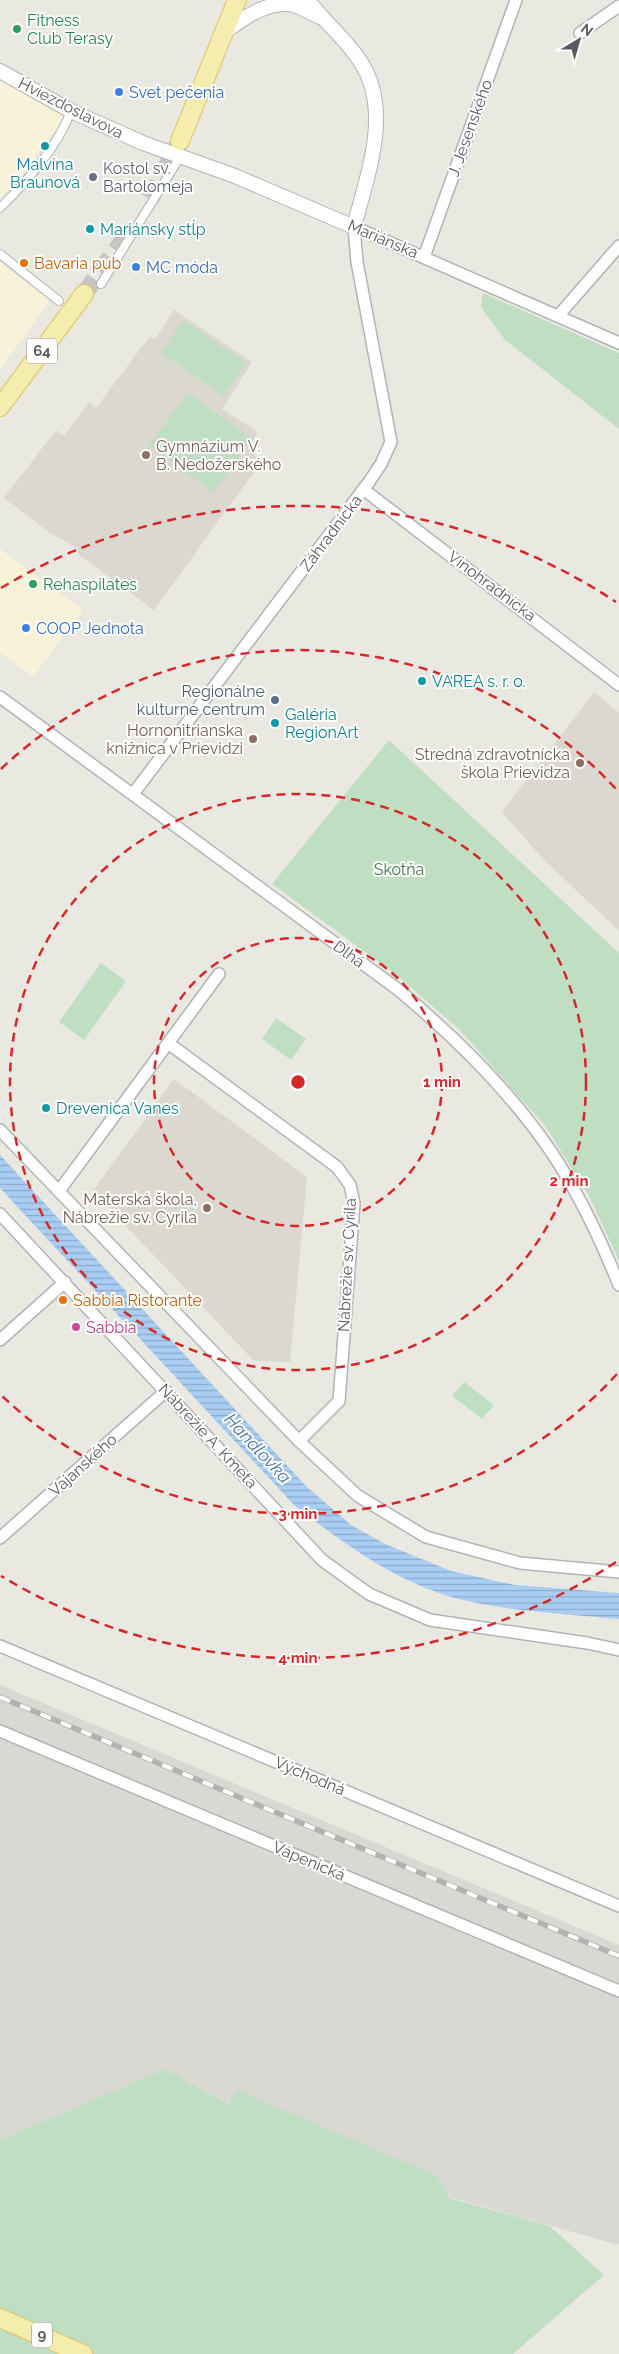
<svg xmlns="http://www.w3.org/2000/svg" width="619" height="2354" font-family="Raleway,sans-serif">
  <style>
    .commercial { fill: #f8f3d8 }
    .industrial { fill: #d9d8d3 }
    .education { fill: #dad8cf }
    .green { fill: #c0dfc2 }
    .water { fill: url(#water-rules) }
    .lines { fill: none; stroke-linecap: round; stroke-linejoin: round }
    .primary-tunnel { stroke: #c6c6c1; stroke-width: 18; stroke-dasharray: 18 9; stroke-linecap: butt }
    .pedestrian-casing { stroke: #b2b3b7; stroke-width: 10 }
    .minor-casing { stroke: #b2b3b7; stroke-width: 14 }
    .tertiary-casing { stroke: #b2b3b7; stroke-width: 16 }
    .primary-casing { stroke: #dec567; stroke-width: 20 }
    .pedestrian { stroke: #fff; stroke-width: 8 }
    .minor { stroke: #fff; stroke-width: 11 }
    .tertiary { stroke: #fff; stroke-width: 14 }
    .primary { stroke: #f4edad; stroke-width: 18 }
    .rail-casing { stroke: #b1b2b2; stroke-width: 5.5 }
    .rail { stroke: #fff; stroke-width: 4; stroke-dasharray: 11; stroke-linecap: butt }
    .ring { fill: none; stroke: #d62828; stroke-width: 2.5; stroke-dasharray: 9 6 }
    .leisure-dot { fill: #2e9e5b; stroke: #fff; stroke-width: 2 }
    .shop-dot { fill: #3f7fe0; stroke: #fff; stroke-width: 2 }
    .culture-dot { fill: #0f9aa8; stroke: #fff; stroke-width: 2 }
    .worship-dot { fill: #6b7280; stroke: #fff; stroke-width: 2 }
    .food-dot { fill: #e8710a; stroke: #fff; stroke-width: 2 }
    .education-dot { fill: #8d6e63; stroke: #fff; stroke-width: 2 }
    .service-dot { fill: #5c6f8a; stroke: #fff; stroke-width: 2 }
    .hotel-dot { fill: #d1479c; stroke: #fff; stroke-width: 2 }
    .labels { text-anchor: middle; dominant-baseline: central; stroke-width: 4; stroke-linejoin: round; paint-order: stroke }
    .shield { fill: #fff; stroke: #8c8d90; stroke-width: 1 }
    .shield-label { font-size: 15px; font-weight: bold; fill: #5a5c60 }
    .leisure-label { font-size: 16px; fill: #27864d; stroke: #fff; text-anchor: start }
    .shop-label { font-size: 16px; fill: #366cbe; stroke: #fff; text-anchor: start }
    .street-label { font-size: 16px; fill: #5a5c60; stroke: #fff }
    .culture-label { font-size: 16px; fill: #0d838f; stroke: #fff; text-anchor: start }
    .worship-label { font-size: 16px; fill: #5b616d; stroke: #fff; text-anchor: start }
    .food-label { font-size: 16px; fill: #c56008; stroke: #fff; text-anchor: start }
    .education-label { font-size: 16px; fill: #785e54; stroke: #fff; text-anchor: end }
    .service-label { font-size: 16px; fill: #4e5e75; stroke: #fff; text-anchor: end }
    .park-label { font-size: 16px; fill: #3e7a45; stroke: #fff }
    .hotel-label { font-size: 16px; fill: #b23c85; stroke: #fff; text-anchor: start }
    .water-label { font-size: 18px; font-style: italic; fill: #4d74aa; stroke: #fff }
    .centre { fill: #d62828; stroke: #fff; stroke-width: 2.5 }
    .ring-label { font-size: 15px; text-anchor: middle; font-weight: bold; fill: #d62828; stroke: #fff; stroke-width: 4; stroke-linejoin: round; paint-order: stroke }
  </style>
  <defs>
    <pattern id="water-rules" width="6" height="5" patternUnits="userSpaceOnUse" patternTransform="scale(1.25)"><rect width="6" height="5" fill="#a9cdf3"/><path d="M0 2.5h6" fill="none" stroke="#8daac8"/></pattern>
  </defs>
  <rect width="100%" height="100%" fill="#eae9e1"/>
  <g class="commercial">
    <polygon points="0,75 66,115 22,175 0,198"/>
    <polygon points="0,262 50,300 0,370"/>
    <polygon points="0,549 83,610 33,677 0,652"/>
  </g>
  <polygon class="industrial" points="0,1685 619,1945 619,2245 449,2197 237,2090 230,2104 165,2069 0,2140"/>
  <g class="education">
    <polygon points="174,310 252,362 222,409 258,432 248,449 262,461 154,610 79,555 77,548 50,533 4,498 56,430 64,436 89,402 96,408 150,336 155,339"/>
    <polygon points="594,692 619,713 619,931 543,859 502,812"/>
    <polygon points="174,1079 307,1177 290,1362 254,1361 93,1191"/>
  </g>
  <g class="green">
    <polygon points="483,293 619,353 619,429 505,340 481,307"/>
    <polygon points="183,320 246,363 224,396 161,353"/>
    <polygon points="188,393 252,439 213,492 149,445"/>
    <polygon points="389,740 619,953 619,1261 589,1196 546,1127 459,1029 394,973 272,884"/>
    <polygon points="101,963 126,981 84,1040 59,1022"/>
    <polygon points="276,1018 306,1039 291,1060 262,1039"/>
    <polygon points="464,1382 494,1405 482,1419 452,1396"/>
    <polygon points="165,2069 229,2104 237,2090 437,2176 449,2198 550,2226 604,2275 513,2354 0,2354 0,2140"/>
  </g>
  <path class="water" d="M0,1155L306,1486L351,1525L385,1544L451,1571L515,1585L619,1593V1619C568,1614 514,1612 463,1600C400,1585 344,1544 294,1505L0,1188Z"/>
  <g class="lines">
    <g class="primary-tunnel">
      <polyline points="150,199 180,141"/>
      <polyline points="84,294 131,230"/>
    </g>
    <g class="pedestrian-casing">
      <g id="pedestrian">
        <path d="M0,208C28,180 57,148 71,111"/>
        <polyline points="0,254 59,301"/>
        <polyline points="101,284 180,157"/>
      </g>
    </g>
    <g class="minor-casing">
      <g id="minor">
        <polyline points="580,33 619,6"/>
        <polyline points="424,257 516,0"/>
        <polyline points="558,316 619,246"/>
        <polyline points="363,489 619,685"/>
        <path d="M0,697L396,988C453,1035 508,1089 550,1150C578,1192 600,1238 619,1285"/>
        <polyline points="133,794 369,482 381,464 391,442 357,262 354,227 619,343"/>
        <polyline points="168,1043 337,1167 350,1185 354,1203 339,1401 299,1441"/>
        <polyline points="0,1130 299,1441 358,1496 426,1537 520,1563 619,1572"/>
        <polyline points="59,1191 219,974"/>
        <polyline points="0,1214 322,1560 369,1594 430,1620 587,1643 619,1650"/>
        <polyline points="0,1340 65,1282"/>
        <polyline points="0,1538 166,1391"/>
        <polyline points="0,1646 619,1906"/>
        <polyline points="0,1731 619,1991"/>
      </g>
    </g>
    <g class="tertiary-casing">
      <g id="tertiary">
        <path d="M226,31C245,17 269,0 294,5C303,8 311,13 320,17"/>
        <path d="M0,71L71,111L143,143L235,176L354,227C367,175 393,110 360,61C346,39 324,22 308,0"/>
      </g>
    </g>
    <g class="primary-casing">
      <g id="primary">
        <polyline points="180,141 237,0"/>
        <polyline points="0,407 84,294"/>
        <polyline points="0,2318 83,2354"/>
      </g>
    </g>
    <use href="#pedestrian" class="pedestrian"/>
    <use href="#minor" class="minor"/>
    <use href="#tertiary" class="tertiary"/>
    <use href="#primary" class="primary"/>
    <g class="rail-casing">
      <polyline id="rail" points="0,1697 619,1956"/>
    </g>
    <use href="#rail" class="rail"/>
  </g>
  <g class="ring">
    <circle cx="298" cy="1082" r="144"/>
    <circle cx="298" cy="1082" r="288"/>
    <path d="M617 1374A432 432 0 0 1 1 1395M1 769A432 432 0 0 1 617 790"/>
    <path d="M616 1562A576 576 0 0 1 1 1576M1 588A576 576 0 0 1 616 602"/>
  </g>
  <g class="leisure-dot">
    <circle cx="17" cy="29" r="5"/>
    <circle cx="33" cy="584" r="5"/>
  </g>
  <g class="shop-dot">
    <circle cx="119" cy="92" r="5"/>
    <circle cx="136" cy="267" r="5"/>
    <circle cx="26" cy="628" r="5"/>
  </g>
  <g class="culture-dot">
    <circle cx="45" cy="146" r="5"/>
    <circle cx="90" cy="229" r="5"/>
    <circle cx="422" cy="681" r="5"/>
    <circle cx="275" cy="723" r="5"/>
    <circle cx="46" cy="1108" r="5"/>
  </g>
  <circle class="worship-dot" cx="93" cy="177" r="5"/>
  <g class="food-dot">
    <circle cx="24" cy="263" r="5"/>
    <circle cx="63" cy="1300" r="5"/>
  </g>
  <g class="education-dot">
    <circle cx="146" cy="455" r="5"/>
    <circle cx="253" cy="739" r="5"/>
    <circle cx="580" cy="763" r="5"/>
    <circle cx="207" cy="1208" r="5"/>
  </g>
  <circle class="service-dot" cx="275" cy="700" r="5"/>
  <circle class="hotel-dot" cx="76" cy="1327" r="5"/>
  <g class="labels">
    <g class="shield">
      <rect x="27" y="338.5" width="30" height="25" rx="4"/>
      <rect x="32" y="2322.5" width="20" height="25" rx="4"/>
    </g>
    <g class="shield-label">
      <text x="42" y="351">64</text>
      <text x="42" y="2335">9</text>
    </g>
    <g class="leisure-label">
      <text x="27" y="20">Fitness<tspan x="27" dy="18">Club Terasy</tspan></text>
      <text x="43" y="584">Rehaspilates</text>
    </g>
    <g class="shop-label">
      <text x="129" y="92">Svet pečenia</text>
      <text x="146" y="267">MC móda</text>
      <text x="36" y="628">COOP Jednota</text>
    </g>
    <g class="street-label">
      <text transform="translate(71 108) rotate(27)">Hviezdoslavova</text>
      <text transform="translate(470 128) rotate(-70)">J. Jesenského</text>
      <text transform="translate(383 239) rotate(23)">Mariánska</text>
      <text transform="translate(331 533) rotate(-53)">Záhradnícka</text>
      <text transform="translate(492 586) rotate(37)">Vinohradnícka</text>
      <text transform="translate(349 954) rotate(36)">Dlhá</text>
      <text transform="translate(347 1265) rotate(-87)">Nábrežie sv. Cyrila</text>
      <text transform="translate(208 1436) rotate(47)">Nábrežie A. Kmeťa</text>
      <text transform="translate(83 1465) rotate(-42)">Vajanského</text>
      <text transform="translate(310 1776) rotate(23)">Východná</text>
      <text transform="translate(309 1861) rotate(23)">Vápenická</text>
    </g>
    <g class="culture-label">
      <text x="45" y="164" text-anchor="middle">Malvína<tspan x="45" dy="18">Braunová</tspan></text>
      <text x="100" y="229">Mariánsky stĺp</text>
      <text x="432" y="681">VAREA s. r. o.</text>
      <text x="285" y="714">Galéria<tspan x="285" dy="18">RegionArt</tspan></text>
      <text x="56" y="1108">Drevenica Vanes</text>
    </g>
    <g class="worship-label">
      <text x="103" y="168">Kostol sv.<tspan x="103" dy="18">Bartolomeja</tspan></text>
    </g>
    <g class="food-label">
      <text x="34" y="263">Bavaria pub</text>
      <text x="73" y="1300">Sabbia Ristorante</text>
    </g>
    <g class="education-label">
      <text x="156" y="446" text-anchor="start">Gymnázium V.<tspan x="156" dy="18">B. Nedožerského</tspan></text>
      <text x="243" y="730">Hornonitrianska<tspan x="243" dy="18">knižnica v Prievidzi</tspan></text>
      <text x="570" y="754">Stredná zdravotnícka<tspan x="570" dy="18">škola Prievidza</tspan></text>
      <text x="197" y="1199">Materská škola,<tspan x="197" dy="18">Nábrežie sv. Cyrila</tspan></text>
    </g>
    <g class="service-label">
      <text x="265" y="691">Regionálne<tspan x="265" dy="18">kulturne centrum</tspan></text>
    </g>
    <g class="park-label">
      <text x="399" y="869">Skotňa</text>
    </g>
    <g class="hotel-label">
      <text x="86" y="1327">Sabbia</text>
    </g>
    <g class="water-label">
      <text transform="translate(258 1448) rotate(47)">Handlovka</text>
    </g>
  </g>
  <circle cx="298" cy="1082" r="8" class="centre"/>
  <g class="ring-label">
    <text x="442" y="1087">1 min</text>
    <text x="569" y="1186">2 min</text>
    <text x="298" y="1519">3 min</text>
    <text x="298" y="1663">4 min</text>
  </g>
  <g transform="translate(579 40) rotate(38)" stroke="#ffffff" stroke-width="4" paint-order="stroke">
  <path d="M0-4L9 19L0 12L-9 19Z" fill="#5a5c60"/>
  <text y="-8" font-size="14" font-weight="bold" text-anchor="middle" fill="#5a5c60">N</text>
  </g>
</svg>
